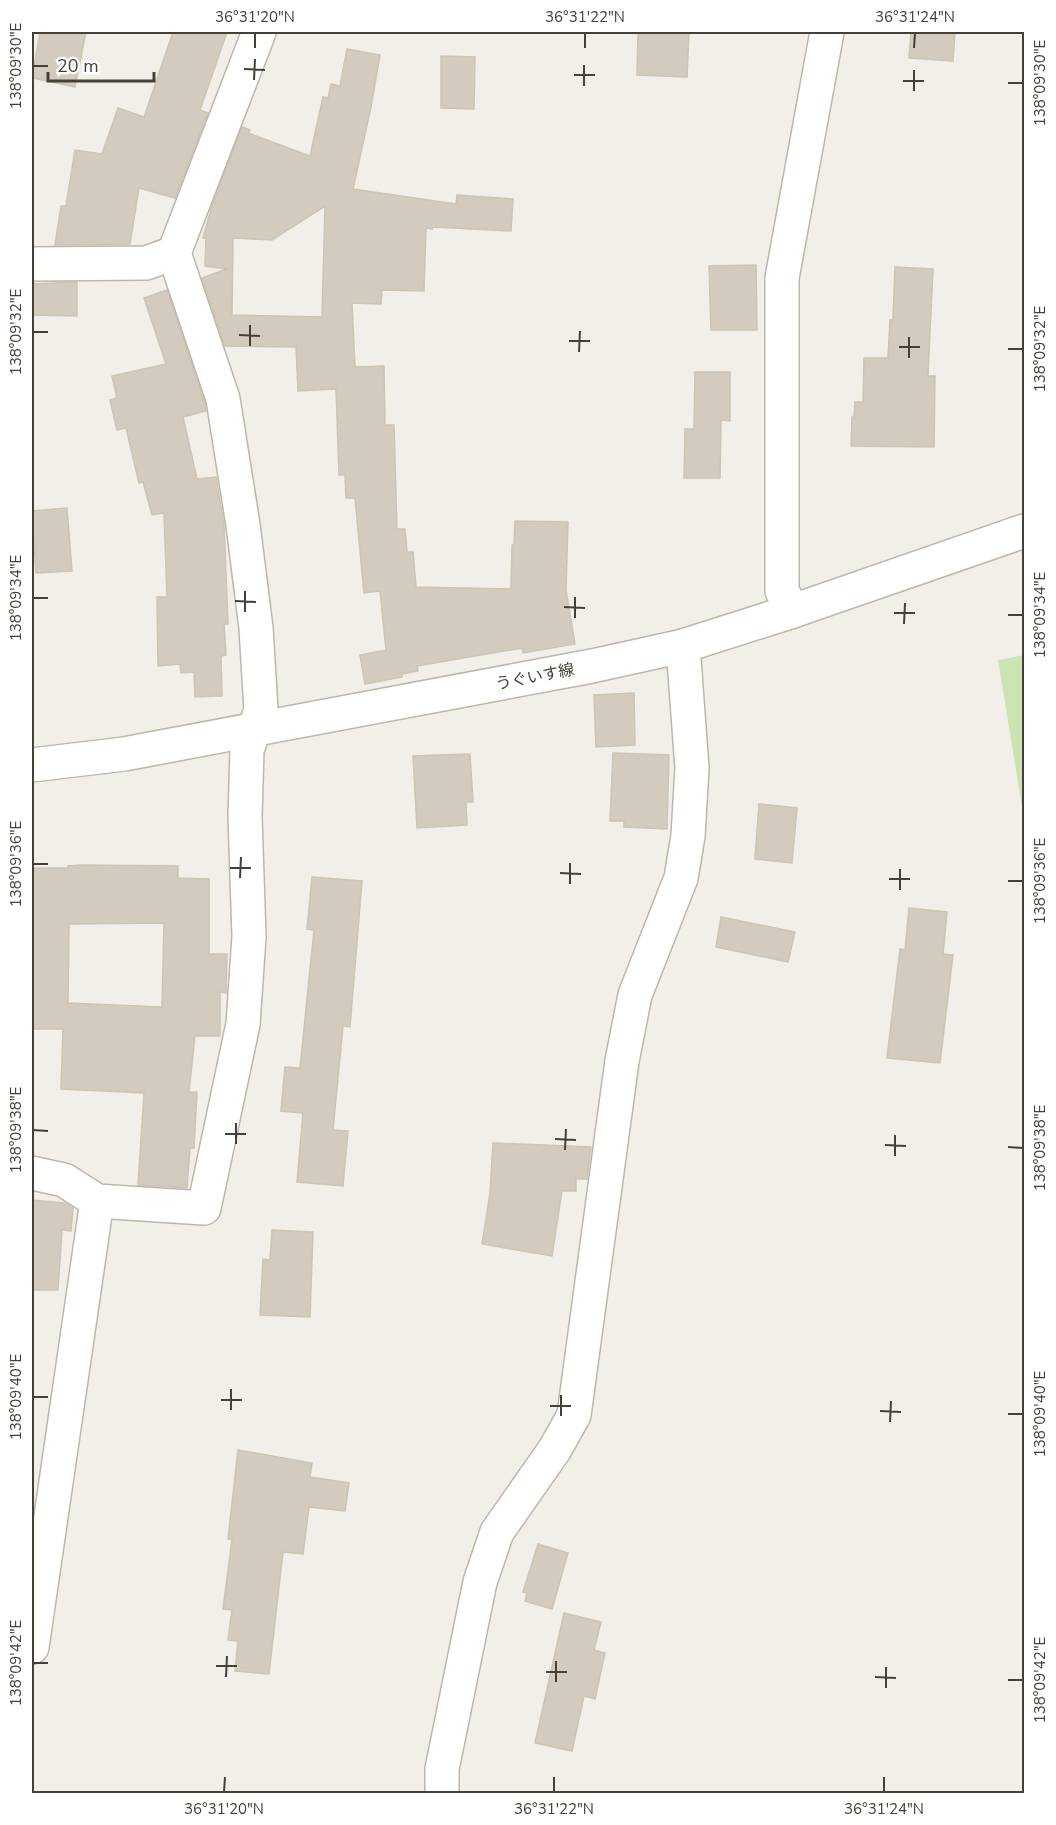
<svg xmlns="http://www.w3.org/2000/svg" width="1056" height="1825" font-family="'Nunito Sans','Noto Sans JP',sans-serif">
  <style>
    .green { fill: #cce3b4 }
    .building { fill: #d3cbbe; stroke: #cdc4b2; stroke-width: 1.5; fill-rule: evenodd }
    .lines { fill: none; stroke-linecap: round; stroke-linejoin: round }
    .minor-casing { stroke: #bdb7ab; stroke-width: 36 }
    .minor { stroke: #fff; stroke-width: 33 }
    .ticks { fill: none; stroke: #454037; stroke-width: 2 }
    .labels { text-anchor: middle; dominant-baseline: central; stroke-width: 4.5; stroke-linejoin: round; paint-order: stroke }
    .street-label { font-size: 16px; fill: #454037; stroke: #fff }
    .neatline { fill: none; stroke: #454037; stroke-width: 2 }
    .ticks-label { font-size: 15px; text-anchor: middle; fill: #454037 }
  </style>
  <rect width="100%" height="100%" fill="#f2efe8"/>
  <polygon class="green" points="1024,655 1024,819 998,660"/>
  <g class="building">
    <polygon points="40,32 86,32 75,87 32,78"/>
    <polygon points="173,32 227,32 200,110 208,113 175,198 139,188 130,244 55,245 61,206 66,206 75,150 102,154 118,108 144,117"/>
    <polygon points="638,32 689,32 687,77 637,75"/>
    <polygon points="911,32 955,32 953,61 909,58"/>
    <path d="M347,49L380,55L371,107L353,189L456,204L457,195L513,199L511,231L433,227L432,229L426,228L424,291L382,290L381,304L352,303L355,367L384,366L385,425H394L397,529H405L407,552H413L416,587L511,589L512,545H514L515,521L568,522L566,590L575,644L523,653L522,648L417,666L418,671L402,674V677L365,684L360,655L386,650L380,591L364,593L355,498H346L345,475H339L336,389L298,391L296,347L225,346L202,278L227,269L205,266L206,238H203L211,209L242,127L250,130L248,133L310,156L323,97L328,98L331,84L340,86ZM325,206L322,317L232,315L233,238L272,240Z"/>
    <polygon points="441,56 475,57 474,109 441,108"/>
    <polygon points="756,265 757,330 711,330 709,266"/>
    <polygon points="895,267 933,269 928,376 935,376 934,447 851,446 852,417 854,418 855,402 863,402 864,358 888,358 890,320 893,320"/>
    <polygon points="77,282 77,316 32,315 32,284"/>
    <polygon points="167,290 205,403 206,411 183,417 197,479 216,477 224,525 228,624 224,624 226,655 221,656 222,696 195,697 194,672 181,673 180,664 158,666 157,597 167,597 164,513 152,515 143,482 139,483 126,428 117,430 110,400 117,398 112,376 166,364 144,298"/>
    <polygon points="695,372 730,372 730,421 721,420 720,478 684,478 685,429 694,429"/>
    <polygon points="67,508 72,571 36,573 32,511"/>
    <polygon points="634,693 635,745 596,747 594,695"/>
    <polygon points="613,753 669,755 667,829 624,827 624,821 610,821"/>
    <polygon points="470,754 473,802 466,802 467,825 417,828 413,756"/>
    <polygon points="759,804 797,808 792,863 755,859"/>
    <path d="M81,865L178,866V878L209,879V954H227L226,993L220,992V1036H195L189,1092H197L194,1148H190L187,1188L138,1185L144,1093L61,1089L63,1029H32V868H68V866ZM164,923L162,1007L68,1003L69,924Z"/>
    <polygon points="312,877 362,881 350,1027 343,1026 333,1130 348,1131 343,1186 297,1182 303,1113 281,1111 285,1067 300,1068 314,930 307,929"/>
    <polygon points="909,908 947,912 943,954 953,955 940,1063 887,1058 900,949 905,950"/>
    <polygon points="721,917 795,932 788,962 716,947"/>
    <polygon points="493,1143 591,1147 587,1179 576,1179 576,1191 562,1191 552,1256 482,1244 490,1193"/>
    <polygon points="32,1200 64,1203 73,1208 71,1231 62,1230 58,1290 32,1290"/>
    <polygon points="272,1230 313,1232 310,1317 260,1315 263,1259 270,1260"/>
    <polygon points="238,1450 312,1463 310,1477 349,1483 345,1511 309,1507 303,1554 283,1552 269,1674 235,1671 238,1641 228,1640 232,1610 223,1609 232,1539 228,1539"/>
    <polygon points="538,1544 568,1553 552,1609 525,1601 527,1593 523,1592"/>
    <polygon points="564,1613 601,1622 594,1650 605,1653 595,1699 584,1696 572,1751 535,1743"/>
  </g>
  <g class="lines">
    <g class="minor-casing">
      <g id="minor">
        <polyline points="32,264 146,263 174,253"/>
        <polyline points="793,611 782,591 782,278 827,32"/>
        <polyline points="32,765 124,754 592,666 683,646 793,611 1024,531"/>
        <polyline points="32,1173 64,1180 97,1201 204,1208 243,1024 249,937 245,816 247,750 261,710 256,628 243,525 223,399 174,253 259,32"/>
        <polyline points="32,1647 97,1201"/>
        <polyline points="442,1794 442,1769 480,1582 497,1532 555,1449 574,1415 622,1061 635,995 681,878 688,836 692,768 683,646"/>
      </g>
    </g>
    <use href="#minor" class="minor"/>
  </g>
  <path class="ticks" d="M255,48V33M585,48V33M914,48L915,33M33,66H48M244,69L265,70M574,75H595M254,80L255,59M903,81H924M1008,83H1023M584,86V65M914,91V70M33,332H48M239,335L260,336M569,341H590M250,346V325M899,347H920M1008,349H1023M579,352L580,331M909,358V337M33,598H48M235,601L256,602M564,607L585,608M245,612V591M894,613H915M1008,615H1023M575,618V597M904,624L905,603M33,864H48M230,868H251M560,873L581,874M240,878L241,857M889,879H910M1008,881H1023M570,884V863M900,890V869M33,1130L48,1131M225,1134H246M555,1139L576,1140M236,1144V1123M885,1145L906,1146M1008,1147L1023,1148M565,1150L566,1129M895,1156V1135M33,1397H48M221,1400H242M550,1406H571M231,1410V1389M880,1411L901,1412M1008,1414H1023M561,1416V1395M890,1422L891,1401M33,1663H48M216,1666H237M546,1672H567M226,1677L227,1656M875,1677L896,1678M1008,1680H1023M556,1682V1661M886,1688V1667M224,1792L225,1777M554,1792V1777M884,1792V1777"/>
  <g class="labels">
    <g class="street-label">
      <text transform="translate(535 677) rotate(-11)">うぐいす線</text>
    </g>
  </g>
  <rect width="1056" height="1825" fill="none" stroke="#ffffff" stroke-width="66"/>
  <path d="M48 72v9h106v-9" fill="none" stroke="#454037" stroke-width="3"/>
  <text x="57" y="72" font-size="18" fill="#454037" stroke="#ffffff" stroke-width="4.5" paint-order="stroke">20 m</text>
  <rect x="33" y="33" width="990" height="1759" class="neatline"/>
  <g class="ticks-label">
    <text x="255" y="22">36°31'20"N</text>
    <text x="585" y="22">36°31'22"N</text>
    <text x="915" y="22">36°31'24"N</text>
    <text transform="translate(16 66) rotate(-90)" y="5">138°09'30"E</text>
    <text transform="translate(1040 83) rotate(-90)" y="5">138°09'30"E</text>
    <text transform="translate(16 332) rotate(-90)" y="5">138°09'32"E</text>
    <text transform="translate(1040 349) rotate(-90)" y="5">138°09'32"E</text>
    <text transform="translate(16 598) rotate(-90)" y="5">138°09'34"E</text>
    <text transform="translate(1040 615) rotate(-90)" y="5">138°09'34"E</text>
    <text transform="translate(16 864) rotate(-90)" y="5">138°09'36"E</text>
    <text transform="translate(1040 881) rotate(-90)" y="5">138°09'36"E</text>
    <text transform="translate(16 1130) rotate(-90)" y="5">138°09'38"E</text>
    <text transform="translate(1040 1148) rotate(-90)" y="5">138°09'38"E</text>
    <text transform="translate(16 1397) rotate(-90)" y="5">138°09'40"E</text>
    <text transform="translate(1040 1414) rotate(-90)" y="5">138°09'40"E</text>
    <text transform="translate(16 1663) rotate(-90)" y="5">138°09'42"E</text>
    <text transform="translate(1040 1680) rotate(-90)" y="5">138°09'42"E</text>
    <text x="224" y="1814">36°31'20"N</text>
    <text x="554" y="1814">36°31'22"N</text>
    <text x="884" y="1814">36°31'24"N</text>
  </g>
</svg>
